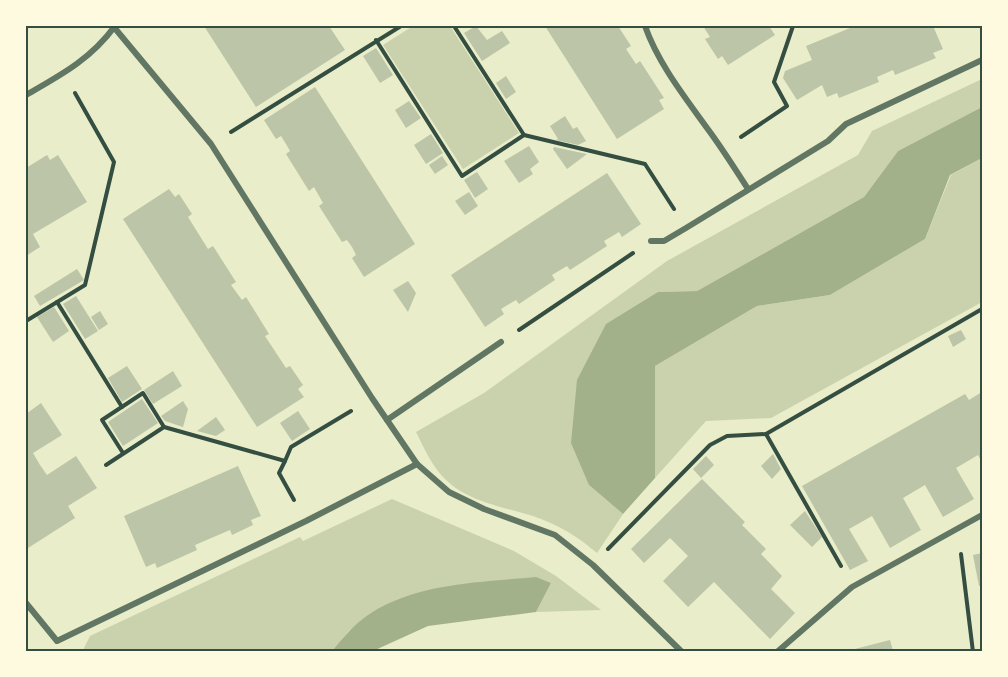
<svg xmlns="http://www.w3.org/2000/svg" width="1008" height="677" font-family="Inter,sans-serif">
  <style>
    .green { fill: #cad2ad }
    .water { fill: #a3b18a }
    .building { fill: #bcc5a7 }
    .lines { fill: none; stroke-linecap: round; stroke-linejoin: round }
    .path { stroke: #344e41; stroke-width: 4 }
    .minor { stroke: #617663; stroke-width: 6 }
    .neatline { fill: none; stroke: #344e41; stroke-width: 2 }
  </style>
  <rect width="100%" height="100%" fill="#e9edc9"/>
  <g class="green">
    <polygon points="413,26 450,26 519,133 463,169 383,45"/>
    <path d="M982,79V107L898,151L864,197L697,291L658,292L589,485L623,514L597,553C577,536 559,525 533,516C504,507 468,502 445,479C432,466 424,448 416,432L484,393L667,261L858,155L872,131Z"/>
    <polygon points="982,158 982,302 771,418 706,421 655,478 655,366 757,306 830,295 925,239 951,175"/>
    <polygon points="392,499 514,551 556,576 601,610 536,612 551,583 350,630 332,651 82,652 90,636 300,537 303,541"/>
  </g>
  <g class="water">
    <polygon points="982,107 982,158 950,175 925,239 830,295 757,306 655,366 655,478 623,514 589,485 571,443 577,380 606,324 658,292 697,291 864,197 898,151"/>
    <path d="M536,577L551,583L536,612L428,626L373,651H332C344,637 355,623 371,613C417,583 482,582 536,577Z"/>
  </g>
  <g class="building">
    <polygon points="204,26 329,26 345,50 256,107"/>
    <polygon points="476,26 487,40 502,31 510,43 482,61 464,33"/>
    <polygon points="545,26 618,26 631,46 626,49 636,64 640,61 664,98 659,100 664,109 617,139"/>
    <polygon points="703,26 769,26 775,35 728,65 722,56 718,59 705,39 710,37"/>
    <polygon points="855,26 933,26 943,49 933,53 936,58 895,75 893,70 877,77 879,82 839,98 837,93 827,97 822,85 797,100 783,78 785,71 812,60 806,46"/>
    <polygon points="376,48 393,75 380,83 363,56"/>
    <polygon points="506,76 516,92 506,99 496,83"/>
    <polygon points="315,87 415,244 364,277 352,258 356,255 352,247 347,240 342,242 319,206 323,203 314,187 309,191 286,154 290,151 286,144 281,136 276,139 264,120"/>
    <polygon points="409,101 421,118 406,128 395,110"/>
    <polygon points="565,116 573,129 577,127 586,141 578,145 556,140 558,139 550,126"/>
    <polygon points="431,134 443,153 426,164 414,145"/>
    <polygon points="529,146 539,162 530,169 533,174 519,183 504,161"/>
    <polygon points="554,147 587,154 567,169 553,149"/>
    <polygon points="47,155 50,160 58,155 87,202 33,234 40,247 26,256 26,168"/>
    <polygon points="442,156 448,165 435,174 429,165"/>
    <polygon points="477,172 488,189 475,198 464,180"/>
    <polygon points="607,173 641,224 622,237 619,232 604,241 607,246 570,270 567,266 552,275 555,280 519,304 516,300 501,309 504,314 485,327 451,275"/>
    <polygon points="169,189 175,197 179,194 192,214 188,217 208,249 213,246 236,282 231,285 242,300 246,297 269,334 265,336 286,368 290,366 303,385 298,389 304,397 257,427 123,219"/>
    <polygon points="469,192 478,206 465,215 455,201"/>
    <polygon points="77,269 84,280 40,306 34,296"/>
    <polygon points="408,281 416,293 408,312 393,290"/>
    <polygon points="76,296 98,331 85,339 63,304"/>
    <polygon points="54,307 69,331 53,342 37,317"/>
    <polygon points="100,311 108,324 99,330 91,317"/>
    <polygon points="961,330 966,339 953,347 948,336"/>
    <polygon points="127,366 142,389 122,402 108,378"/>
    <polygon points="173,371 182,386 153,404 144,390"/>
    <polygon points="982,392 982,463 978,455 956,468 974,499 943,517 925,485 903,498 921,530 890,548 872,516 849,529 868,561 850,570 802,486 965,394 969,400"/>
    <polygon points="142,399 158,423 123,446 108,422"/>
    <polygon points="183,401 188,409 183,427 165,421 161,416"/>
    <polygon points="41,403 62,435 33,453 40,465 47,475 76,456 97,488 68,506 75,518 28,548 26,544 26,414"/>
    <polygon points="298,411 310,429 292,441 280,423"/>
    <polygon points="216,417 225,430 216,436 197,431"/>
    <polygon points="773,454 781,469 772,479 761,466"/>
    <polygon points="706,456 714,465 701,478 693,469"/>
    <polygon points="238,466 261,516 251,520 253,525 232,535 230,530 195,545 197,550 157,568 155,563 146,567 124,516"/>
    <polygon points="702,479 745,522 742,525 766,549 761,554 782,576 771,589 795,613 770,639 714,582 688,607 663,581 688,556 670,538 644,563 631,549"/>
    <polygon points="805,511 822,537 812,547 790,525"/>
    <polygon points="982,553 982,586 979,586 973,555"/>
    <polygon points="890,640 893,651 847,651"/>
  </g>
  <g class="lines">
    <g class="path">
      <polyline points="454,26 524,135"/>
      <polyline points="376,40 462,176 524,135 645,164 674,209"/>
      <polyline points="231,132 401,26"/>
      <polyline points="741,137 787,106 774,82 793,26"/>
      <polyline points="57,302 122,407"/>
      <polyline points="26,321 85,285 114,162 75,93"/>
      <polyline points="519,330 633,253"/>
      <polyline points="766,434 841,566"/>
      <polyline points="123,453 102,420 143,393 164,427"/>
      <polyline points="285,461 279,473 294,500"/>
      <polyline points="106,465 164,427 285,461 291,447 351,411"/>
      <polyline points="608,549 710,445 727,436 766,434 982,309"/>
      <polyline points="961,554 973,652"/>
    </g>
    <g class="minor">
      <polyline points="113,26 211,144 372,398 417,464 449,492 484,509 555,535 593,565 682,652"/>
      <path d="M645,26C658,63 684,96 707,128C722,148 735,169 748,189"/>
      <path d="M26,95C61,75 91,59 115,26"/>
      <polyline points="651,241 664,241 686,228 828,141 846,124 982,60"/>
      <polyline points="387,420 501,342"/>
      <polyline points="26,603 57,641 306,521 417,464"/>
      <polyline points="777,652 852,587 982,515"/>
    </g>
  </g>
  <rect width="1008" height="677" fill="none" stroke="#fefae0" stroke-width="54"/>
  <rect x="27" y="27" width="954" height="623" class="neatline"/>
</svg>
